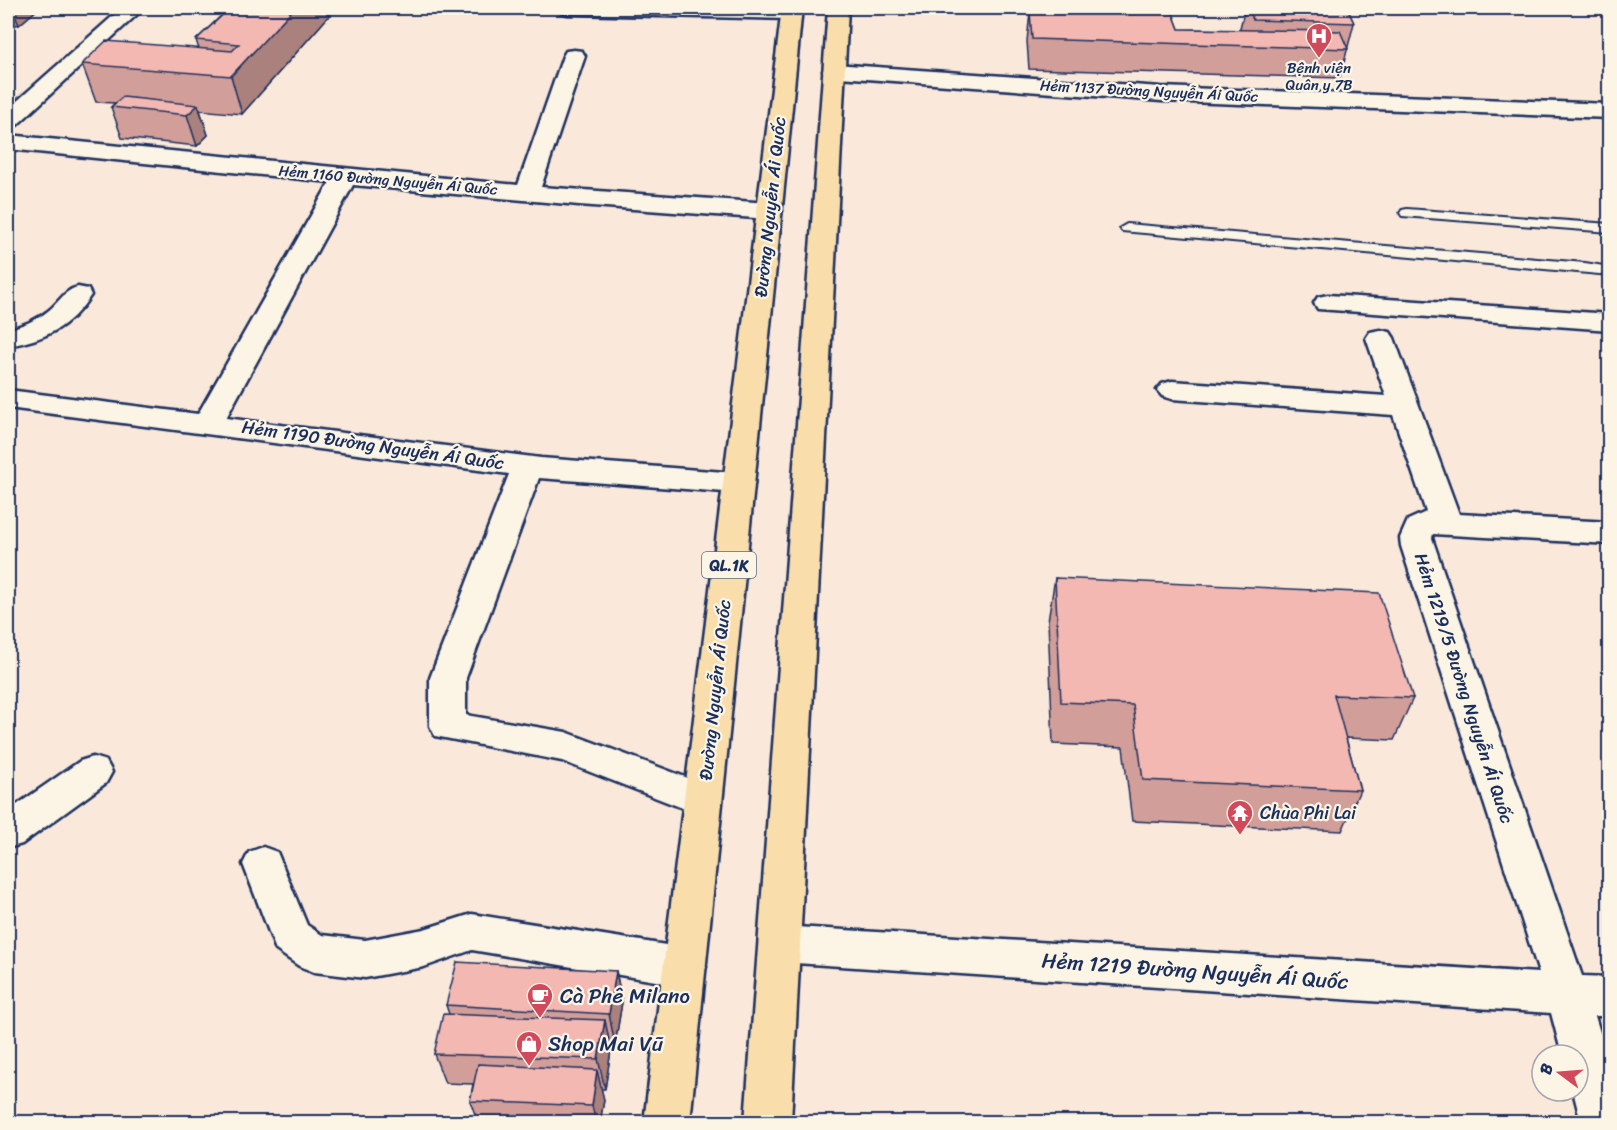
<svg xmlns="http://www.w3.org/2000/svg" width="1617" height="1130" font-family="Sriracha,sans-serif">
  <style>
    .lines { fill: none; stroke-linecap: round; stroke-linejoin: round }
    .service-casing { stroke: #1b2f5e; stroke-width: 4 }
    .minor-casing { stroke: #1b2f5e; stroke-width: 5 }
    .primary-casing { stroke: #1b2f5e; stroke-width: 5 }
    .service { fill: #fcf5e5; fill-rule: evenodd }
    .minor { fill: #fcf5e5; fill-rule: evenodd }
    .primary { fill: #f9deab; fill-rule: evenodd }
    .wall { fill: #d29e99; stroke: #1b2f5e; stroke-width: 1.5 }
    .shaded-wall { fill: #ab817d; stroke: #1b2f5e; stroke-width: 1.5 }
    .building { fill: #f4b8b2; stroke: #1b2f5e; stroke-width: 1.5 }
    .labels { text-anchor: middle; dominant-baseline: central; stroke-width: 4.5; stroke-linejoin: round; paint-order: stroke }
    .far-poi-label { font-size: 15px; fill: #1b2f5e; stroke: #fcf5e5 }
    .far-street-label { font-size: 15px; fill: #1b2f5e; stroke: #fcf5e5 }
    .shield { fill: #fcf5e5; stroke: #5e6a86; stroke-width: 1.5 }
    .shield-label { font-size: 16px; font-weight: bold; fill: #1b2f5e }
    .street-label { font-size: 18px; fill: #1b2f5e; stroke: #fcf5e5 }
    .poi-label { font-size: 18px; fill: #1b2f5e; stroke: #fcf5e5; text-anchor: start }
    .near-street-label { font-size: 21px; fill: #1b2f5e; stroke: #fcf5e5 }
    .near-poi-label { font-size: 21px; fill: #1b2f5e; stroke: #fcf5e5; text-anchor: start }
  </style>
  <rect width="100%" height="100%" fill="#fae9db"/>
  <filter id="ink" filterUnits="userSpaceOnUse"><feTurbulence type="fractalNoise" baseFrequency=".0167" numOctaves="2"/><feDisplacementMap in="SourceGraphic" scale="12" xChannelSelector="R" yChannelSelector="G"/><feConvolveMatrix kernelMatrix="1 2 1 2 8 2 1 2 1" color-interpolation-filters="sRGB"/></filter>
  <g filter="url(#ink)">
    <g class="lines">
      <g class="service-casing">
        <g id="service">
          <polygon points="1407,209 1610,224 1610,232 1402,216 1400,213 1402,210"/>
          <polygon points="1127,224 1585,263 1610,267 1610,275 1122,231 1120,228"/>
        </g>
      </g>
      <g class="minor-casing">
        <g id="minor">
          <polygon points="122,8 144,8 16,126 8,128 8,109"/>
          <polygon points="558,8 795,8 802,13 799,17 792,19 568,14 561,12"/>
          <polygon points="574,50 582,51 585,56 541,187 769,203 778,206 782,211 778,216 769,219 579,205 353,185 226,418 541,458 738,473 749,476 754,483 749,490 738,493 539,478 466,678 466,715 566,732 717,789 722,800 717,811 703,816 562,761 435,736 430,726 430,678 509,474 8,408 8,390 198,414 330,182 8,149 8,135 518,185 563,56 566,51"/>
          <polygon points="834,64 1161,87 1610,104 1610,118 1161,101 826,76 823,71 826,66"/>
          <path d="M78,287L88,289L91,295C69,328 46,339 8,346V330C22,325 36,321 48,311C59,303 64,290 78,287Z"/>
          <polygon points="1328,295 1610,314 1610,330 1318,309 1314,303 1318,297"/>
          <polygon points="1380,330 1390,332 1394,338 1459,514 1610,522 1610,544 1433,534 1432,538 1582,976 1610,977 1610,1016 1595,1016 1610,1065 1610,1122 1581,1122 1573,1091 1578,1091 1578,1055 1562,1055 1551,1013 780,962 765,957 759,944 765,931 780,926 1539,973 1401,546 1400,538 1408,520 1426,512 1393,415 1172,399 1162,396 1157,390 1162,384 1172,381 1386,396 1366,338 1370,332"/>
          <polygon points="93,757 106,761 112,772 106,783 22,844 8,848 8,811 80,761"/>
          <polygon points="263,847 277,852 307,925 322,935 365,940 424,929 472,914 685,948 700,954 706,967 700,980 685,986 472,950 424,967 365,978 314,972 299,966 276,950 243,864 249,852"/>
        </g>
      </g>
      <g class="primary-casing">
        <g id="primary">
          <polygon points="782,8 802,8 690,1122 644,1122"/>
          <polygon points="828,8 848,8 791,1122 745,1122"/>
        </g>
      </g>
      <use href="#service" class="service"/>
      <use href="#minor" class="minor"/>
      <use href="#primary" class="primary"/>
    </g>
    <g class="wall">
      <polygon points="8,8 39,8 19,25 8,24"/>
      <polygon points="221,8 336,8 242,114 200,110 208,135 197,146 122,138 111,107 115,103 96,102 82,64 199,49 196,40 229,8"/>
      <polygon points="728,8 781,8 781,9"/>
      <polygon points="1120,8 1171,8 1179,29 1241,30 1240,28 1245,8 1347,8 1354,23 1340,78 1029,69 1027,41 1030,12 1121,13"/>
      <polygon points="1055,578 1413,698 1394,740 1346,738 1360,790 1342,831 1132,821 1123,747 1053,744 1048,621"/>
      <polygon points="616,971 622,1002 615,1045 610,1045 611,1050 605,1089 601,1089 604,1100 600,1122 478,1122 470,1101 473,1084 445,1083 434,1054 449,1014 446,1005"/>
    </g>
    <g class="shaded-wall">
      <polygon points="12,8 39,8 19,25"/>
      <polygon points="294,8 336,8 242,114 231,76"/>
      <polygon points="198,105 208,135 197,146 187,115"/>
      <polygon points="616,971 622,1002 615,1045 609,1014"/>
      <polygon points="605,1020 611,1050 605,1089 598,1059"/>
      <polygon points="597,1070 604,1100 600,1122 596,1122 592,1106"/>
    </g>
    <g class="building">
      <polygon points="230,8 294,8 231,76 82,64 106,41 232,51 239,44 196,40"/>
      <polygon points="1132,8 1171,8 1179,29 1340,31 1348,49 1032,39 1030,12 1134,14"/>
      <polygon points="1249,8 1347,8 1354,23 1253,20"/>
      <polygon points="123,97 198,105 187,115 111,107"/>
      <polygon points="1055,578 1379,593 1413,698 1334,695 1360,790 1143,780 1133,705 1061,702"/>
      <polygon points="457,962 616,971 609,1014 446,1005"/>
      <polygon points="443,1014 605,1020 598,1059 434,1054"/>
      <polygon points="478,1064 597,1070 592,1106 470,1101"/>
    </g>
  </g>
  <defs>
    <g id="hospital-pin" transform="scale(1.35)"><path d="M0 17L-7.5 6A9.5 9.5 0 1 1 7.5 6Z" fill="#d1495b" stroke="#fcf5e5"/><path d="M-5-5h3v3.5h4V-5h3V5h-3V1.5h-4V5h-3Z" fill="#fff"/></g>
    <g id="temple-pin" transform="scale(1.35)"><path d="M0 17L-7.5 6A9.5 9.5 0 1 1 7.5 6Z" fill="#d1495b" stroke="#fcf5e5"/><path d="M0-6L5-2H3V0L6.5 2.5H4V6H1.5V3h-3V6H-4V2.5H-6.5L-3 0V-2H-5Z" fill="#fff"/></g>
    <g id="cafe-pin" transform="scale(1.35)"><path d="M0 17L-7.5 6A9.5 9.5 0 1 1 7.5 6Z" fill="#d1495b" stroke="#fcf5e5"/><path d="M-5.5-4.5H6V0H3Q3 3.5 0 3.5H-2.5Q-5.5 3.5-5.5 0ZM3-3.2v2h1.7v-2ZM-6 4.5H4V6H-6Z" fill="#fff"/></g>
    <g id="shop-pin" transform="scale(1.35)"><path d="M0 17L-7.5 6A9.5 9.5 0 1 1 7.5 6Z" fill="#d1495b" stroke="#fcf5e5"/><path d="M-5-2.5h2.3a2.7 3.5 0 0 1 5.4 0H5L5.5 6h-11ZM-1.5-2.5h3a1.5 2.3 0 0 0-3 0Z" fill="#fff"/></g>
  </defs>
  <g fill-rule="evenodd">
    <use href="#hospital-pin" x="1319" y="36"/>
    <use href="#temple-pin" x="1240" y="813"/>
    <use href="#cafe-pin" x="540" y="996"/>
    <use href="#shop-pin" x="529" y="1044"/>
  </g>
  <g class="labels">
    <g class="far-poi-label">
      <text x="1319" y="68">Bệnh viện<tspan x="1319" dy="17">Quân y 7B</tspan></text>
    </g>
    <g class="far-street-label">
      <text transform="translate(1149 91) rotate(3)">Hẻm 1137 Đường Nguyễn Ái Quốc</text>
      <text transform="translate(388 180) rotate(5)">Hẻm 1160 Đường Nguyễn Ái Quốc</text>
    </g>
    <rect class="shield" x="702" y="552" width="54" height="26" rx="4.5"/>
    <g class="shield-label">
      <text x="729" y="565">QL.1K</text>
    </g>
    <g class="street-label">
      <text transform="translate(770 207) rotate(-84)">Đường Nguyễn Ái Quốc</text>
      <text transform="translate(373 445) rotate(8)">Hẻm 1190 Đường Nguyễn Ái Quốc</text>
      <text transform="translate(1464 688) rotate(72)">Hẻm 1219/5 Đường Nguyễn Ái Quốc</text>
      <text transform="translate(715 690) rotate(-84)">Đường Nguyễn Ái Quốc</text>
    </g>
    <g class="poi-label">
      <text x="1260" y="813">Chùa Phi Lai</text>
    </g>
    <g class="near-street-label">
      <text transform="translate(1195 971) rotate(4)">Hẻm 1219 Đường Nguyễn Ái Quốc</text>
    </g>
    <g class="near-poi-label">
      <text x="560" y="996">Cà Phê Milano</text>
      <text x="548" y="1044">Shop Mai Vũ</text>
    </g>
  </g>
  <rect width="1617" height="1130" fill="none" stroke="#fcf5e5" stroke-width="30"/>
  <rect x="15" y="15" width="1587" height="1100" fill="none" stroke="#1b2f5e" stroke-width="2" filter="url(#ink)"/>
  <g transform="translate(1560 1073) rotate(286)"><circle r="28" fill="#fcf5e5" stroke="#a2a6af" stroke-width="1.5"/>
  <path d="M0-4.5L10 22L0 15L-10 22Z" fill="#d1495b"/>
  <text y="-9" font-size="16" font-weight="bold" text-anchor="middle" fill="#1b2f5e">B</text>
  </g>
</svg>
